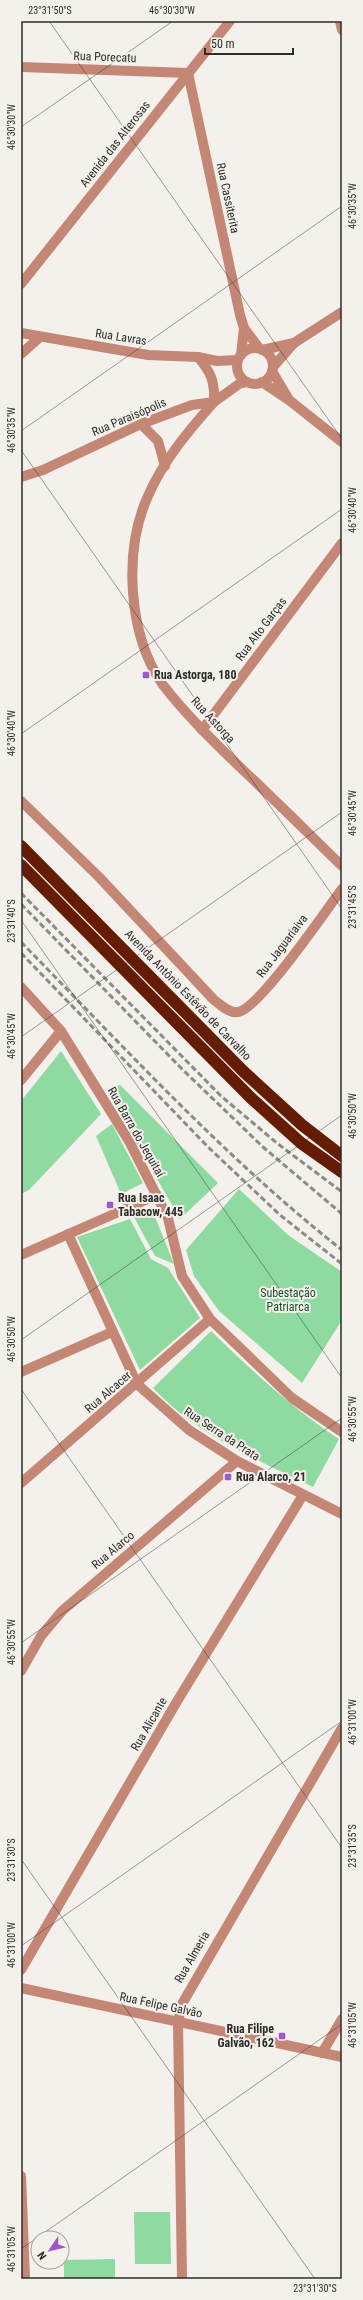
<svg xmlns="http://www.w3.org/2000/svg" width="363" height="2300" font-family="'Roboto Condensed',sans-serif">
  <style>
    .green { fill: #8fdaa1 }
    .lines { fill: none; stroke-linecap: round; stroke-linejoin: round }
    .minor { stroke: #c58775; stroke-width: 10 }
    .highway { stroke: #651c05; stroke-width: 12 }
    .rail { stroke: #8d8b87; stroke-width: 3; stroke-dasharray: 6 3; stroke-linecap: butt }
    .ticks { fill: none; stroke: #2d2c2a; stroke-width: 1; stroke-opacity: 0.45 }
    .poi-dot { fill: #9f57cb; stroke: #f4f0eb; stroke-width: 1.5 }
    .labels { text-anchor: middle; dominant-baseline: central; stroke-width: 4; stroke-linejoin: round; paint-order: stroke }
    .street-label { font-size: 12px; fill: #2d2c2a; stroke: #f4f0eb }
    .poi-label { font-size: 12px; font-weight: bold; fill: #2d2c2a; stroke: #f4f0eb; text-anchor: start }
    .park-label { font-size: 12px; fill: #14512a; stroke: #f4f0eb }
    .neatline { fill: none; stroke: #2d2c2a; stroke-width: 1.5 }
    .ticks-label { font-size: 10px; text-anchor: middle; fill: #2d2c2a }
  </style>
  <rect width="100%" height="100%" fill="#f4f0eb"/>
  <g class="green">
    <polygon points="61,1051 101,1114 29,1190 21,1194 21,1101"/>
    <polygon points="120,1085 218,1183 180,1219 106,1090"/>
    <polygon points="112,1124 143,1183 121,1194 96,1136"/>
    <polygon points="239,1189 288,1235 342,1272 342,1320 302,1383 219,1311 194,1276 186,1250"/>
    <polygon points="153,1212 174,1264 155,1256 134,1217"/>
    <polygon points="130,1219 151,1259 168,1268 200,1318 140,1370 77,1237"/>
    <path d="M211,1331C251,1370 292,1408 339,1439L313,1487C256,1459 197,1435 153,1388Z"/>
    <polygon points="134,2212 170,2212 171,2264 135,2264"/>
    <polygon points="115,2259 115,2279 64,2279 64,2260"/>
  </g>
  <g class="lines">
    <g class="minor">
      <polyline points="340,21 342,30"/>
      <polyline points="21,67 188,73 240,315 244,328 259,348"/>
      <polyline points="21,284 230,21"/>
      <polyline points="21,333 148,355 198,357 217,361 238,360"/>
      <circle cx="255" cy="366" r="18"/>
      <polyline points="262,350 294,343"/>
      <polyline points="21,354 40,337"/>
      <polyline points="241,355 244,328"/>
      <path d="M198,357C211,372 215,382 214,402C189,430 163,461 148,496C123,551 128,635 163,685C187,716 216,744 244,771C277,802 309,834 342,866"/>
      <polyline points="273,367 294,343 342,312"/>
      <polyline points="272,371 288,398"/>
      <polyline points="262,382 289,400 342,442"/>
      <polyline points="141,424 158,441 165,466"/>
      <polyline points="21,477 43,470 141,424 192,405 214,402 239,384 247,382"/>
      <polyline points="202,730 342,543"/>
      <path d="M21,801L99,877L214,1000C221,1005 230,1014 238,1012C260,1008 326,910 342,889"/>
      <polyline points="21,987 61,1031 129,1141 168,1218 182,1276 210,1319 292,1398 342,1432"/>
      <polyline points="21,1080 61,1031"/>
      <polyline points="68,1234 137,1384 189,1430 237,1461 342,1514"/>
      <polyline points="21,1255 157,1195"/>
      <polyline points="21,1372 112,1332"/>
      <polyline points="21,1483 210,1319"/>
      <polyline points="21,1671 41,1636 62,1611 237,1461"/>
      <polyline points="21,1970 176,1703 303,1495"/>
      <polyline points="21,1988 342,2057"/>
      <polyline points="322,2053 342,2019"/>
      <polyline points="21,2176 25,2279"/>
      <polyline points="182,2279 178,2022 182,2004 342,1728"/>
    </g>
    <g class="highway">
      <polyline points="21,846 244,1072 302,1125 342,1156"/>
      <polyline points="21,865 251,1098 301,1143 342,1172"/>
    </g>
    <g class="rail">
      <polyline points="21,893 221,1096 278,1144 342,1192"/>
      <polyline points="21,904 182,1069 263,1147 342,1214"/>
      <path d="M21,942C125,1048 225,1158 342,1250"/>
      <polyline points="21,953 209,1148 280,1215 342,1264"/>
    </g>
  </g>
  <path class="ticks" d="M49,21L342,439M21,127L173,21M21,431L342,206M21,450L342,909M21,734L342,509M21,920L342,1378M21,1037L342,812M21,1340L342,1115M21,1389L342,1848M21,1643L342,1418M21,1859L315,2279M21,1946L342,1721M21,2249L342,2024"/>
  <g class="poi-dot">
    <rect x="142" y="671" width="8" height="8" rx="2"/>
    <rect x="106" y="1201" width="8" height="8" rx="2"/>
    <rect x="224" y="1473" width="8" height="8" rx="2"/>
    <rect x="278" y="2032" width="8" height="8" rx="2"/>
  </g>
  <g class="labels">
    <g class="street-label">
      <text transform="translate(105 57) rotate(2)">Rua Porecatu</text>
      <text transform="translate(115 144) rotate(-52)">Avenida das Alterosas</text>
      <text transform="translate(228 198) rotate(78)">Rua Cassiterita</text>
      <text transform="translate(121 337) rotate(9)">Rua Lavras</text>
      <text transform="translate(129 417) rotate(-23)">Rua Paraisópolis</text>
      <text transform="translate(261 629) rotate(-53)">Rua Alto Garças</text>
      <text transform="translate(213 720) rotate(47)">Rua Astorga</text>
      <text transform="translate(282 946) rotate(-53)">Rua Jaguariaiva</text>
      <text transform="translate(188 995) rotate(46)">Avenida Antônio Estêvão de Carvalho</text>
      <text transform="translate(136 1132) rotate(60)">Rua Barra do Jequitaí</text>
      <text transform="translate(108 1392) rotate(-41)">Rua Alcacer</text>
      <text transform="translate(222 1434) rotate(33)">Rua Serra da Prata</text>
      <text transform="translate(113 1550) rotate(-40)">Rua Alarco</text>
      <text transform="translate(149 1724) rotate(-60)">Rua Alicante</text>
      <text transform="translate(192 1957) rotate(-60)">Rua Almeria</text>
      <text transform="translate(161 2005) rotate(12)">Rua Felipe Galvão</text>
    </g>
    <g class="poi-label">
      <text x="154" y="675">Rua Astorga, 180</text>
      <text x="118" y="1198">Rua Isaac<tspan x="118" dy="14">Tabacow, 445</tspan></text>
      <text x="236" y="1477">Rua Alarco, 21</text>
      <text x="274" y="2029" text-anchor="end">Rua Filipe<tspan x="274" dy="14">Galvão, 162</tspan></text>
    </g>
    <g class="park-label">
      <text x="288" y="1293">Subestação<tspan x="288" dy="14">Patriarca</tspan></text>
    </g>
  </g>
  <rect width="363" height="2300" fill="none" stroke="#f4f0eb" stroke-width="44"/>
  <g transform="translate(50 2250) rotate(235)"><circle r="19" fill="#f4f0eb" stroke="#a4a29e"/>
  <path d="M0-3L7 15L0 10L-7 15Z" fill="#9f57cb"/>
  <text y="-6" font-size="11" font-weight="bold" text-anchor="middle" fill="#2d2c2a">N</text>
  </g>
  <path d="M205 48v6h88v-6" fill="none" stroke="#2d2c2a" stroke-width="2"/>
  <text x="211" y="48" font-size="12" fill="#2d2c2a" stroke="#f4f0eb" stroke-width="3" paint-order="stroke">50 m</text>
  <rect x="22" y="22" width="319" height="2256" class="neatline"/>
  <g class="ticks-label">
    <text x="50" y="14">23°31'50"S</text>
    <text x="172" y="14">46°30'30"W</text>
    <text transform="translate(11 127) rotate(-90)" y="4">46°30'30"W</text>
    <text transform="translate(352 206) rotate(-90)" y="4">46°30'35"W</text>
    <text transform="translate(11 430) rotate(-90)" y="4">46°30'35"W</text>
    <text transform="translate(352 510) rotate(-90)" y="4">46°30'40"W</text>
    <text transform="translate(11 733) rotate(-90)" y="4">46°30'40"W</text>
    <text transform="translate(352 813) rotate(-90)" y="4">46°30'45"W</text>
    <text transform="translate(352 907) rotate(-90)" y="4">23°31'45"S</text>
    <text transform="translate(11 921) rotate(-90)" y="4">23°31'40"S</text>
    <text transform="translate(11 1036) rotate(-90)" y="4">46°30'45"W</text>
    <text transform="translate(352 1116) rotate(-90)" y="4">46°30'50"W</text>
    <text transform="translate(11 1339) rotate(-90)" y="4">46°30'50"W</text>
    <text transform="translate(352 1419) rotate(-90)" y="4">46°30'55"W</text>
    <text transform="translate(11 1642) rotate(-90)" y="4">46°30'55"W</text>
    <text transform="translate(352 1722) rotate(-90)" y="4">46°31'00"W</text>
    <text transform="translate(352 1846) rotate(-90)" y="4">23°31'35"S</text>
    <text transform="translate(11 1860) rotate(-90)" y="4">23°31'30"S</text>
    <text transform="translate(11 1945) rotate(-90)" y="4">46°31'00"W</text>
    <text transform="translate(352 2025) rotate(-90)" y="4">46°31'05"W</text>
    <text transform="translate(11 2249) rotate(-90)" y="4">46°31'05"W</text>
    <text x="315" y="2292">23°31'30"S</text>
  </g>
</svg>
